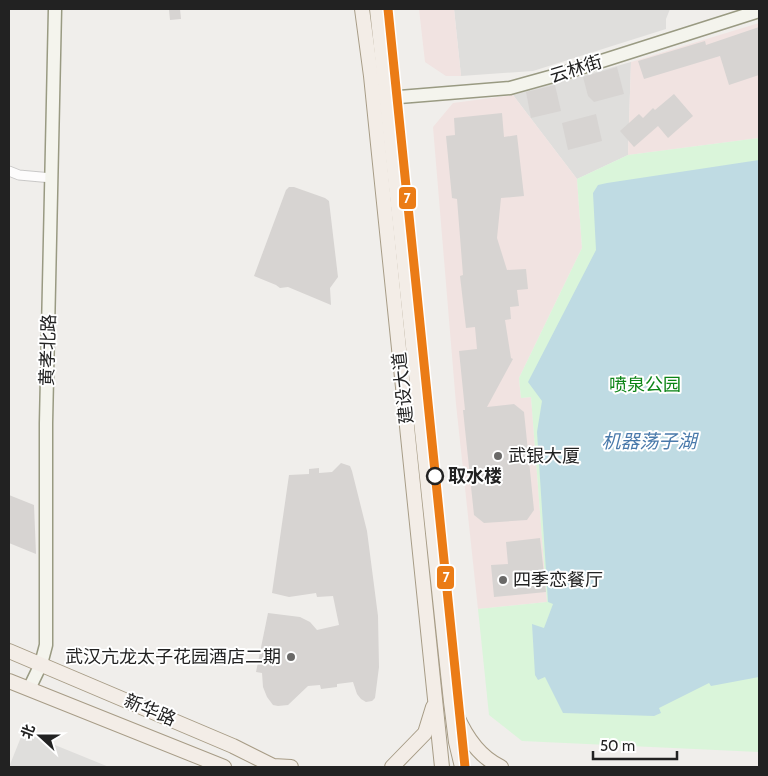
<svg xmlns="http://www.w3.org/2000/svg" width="768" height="776" font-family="Cabin,'Noto Sans SC',sans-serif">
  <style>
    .residential { fill: #dfdedc }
    .commercial { fill: #f1e3e1 }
    .park { fill: #daf5da }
    .water { fill: #bfdbe3 }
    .building { fill: #d7d4d2 }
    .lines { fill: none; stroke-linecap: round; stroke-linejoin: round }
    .street-casing { stroke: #c9c8c7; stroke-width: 11 }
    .secondary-casing { stroke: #999a82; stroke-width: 15 }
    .primary-casing { stroke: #a79c86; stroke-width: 16 }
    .street { stroke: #fdfcfc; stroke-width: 9 }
    .secondary { stroke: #f4f4ed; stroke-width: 12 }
    .primary { stroke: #f3ede7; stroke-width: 14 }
    .metro-1-casing { stroke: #fff; stroke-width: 12 }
    .metro-1 { stroke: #eb7c16; stroke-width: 9 }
    .poi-dot { fill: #6a6968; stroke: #fff; stroke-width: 2 }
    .stop-dot { fill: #fff; stroke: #222; stroke-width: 2.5 }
    .labels { text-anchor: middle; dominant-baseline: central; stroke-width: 4; stroke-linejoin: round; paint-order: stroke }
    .street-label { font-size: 18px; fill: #222; stroke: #fff }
    .park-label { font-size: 18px; fill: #0c8416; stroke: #fff }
    .poi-label { font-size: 18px; fill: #222; stroke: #fff; text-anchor: start }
    .stop-label { font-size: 18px; font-weight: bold; fill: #222; stroke: #fff; text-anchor: start }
    .water-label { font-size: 19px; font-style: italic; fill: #4a7aab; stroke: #fff }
    .line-badge { stroke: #fff; stroke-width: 2 }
    .badge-label { font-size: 14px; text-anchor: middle; font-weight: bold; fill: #fff }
  </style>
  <rect width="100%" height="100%" fill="#f0eeeb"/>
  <g class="residential">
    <polygon points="454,9 670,9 666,19 666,29 533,71 461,76"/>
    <polygon points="631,62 628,155 577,179 513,95"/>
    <polygon points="23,732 109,767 9,767"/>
  </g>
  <g class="commercial">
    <polygon points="419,9 454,9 461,76 446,76 425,62"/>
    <polygon points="759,23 759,138 628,155 631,62"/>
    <polygon points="513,95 577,179 582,248 519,378 521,398 531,397 547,602 478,609 456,404 433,127 453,103"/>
  </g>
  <polygon class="park" points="759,138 759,752 522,741 489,715 478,609 547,602 531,397 521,398 519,378 582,248 577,179 628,155"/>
  <polygon class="water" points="759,160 759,677 711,686 709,683 659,708 661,713 654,716 563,713 545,677 538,680 535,675 532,624 544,628 553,604 548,602 537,432 542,401 528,382 596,250 593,193 598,185 607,183"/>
  <g class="building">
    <polygon points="169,9 180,9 181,19 170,20"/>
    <polygon points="759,27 759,75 729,85 720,56 644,79 638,61 705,41 706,45"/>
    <polygon points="617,67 624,94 594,102 588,96 583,77"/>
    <polygon points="555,85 561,111 531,118 526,92"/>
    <polygon points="674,94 693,116 668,138 658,126 634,147 620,131 639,114 643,118 653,108 655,110"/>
    <polygon points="502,113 504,137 517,135 524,196 501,198 497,238 507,270 526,269 528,289 517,290 519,306 510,307 511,319 505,320 511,358 513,359 487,407 514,404 524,412 534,510 527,520 484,523 474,515 463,410 465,410 459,351 477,349 475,327 466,328 460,276 463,275 457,199 452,198 446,136 455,135 454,118"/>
    <polygon points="596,114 602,141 568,150 562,123"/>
    <polygon points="289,187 294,187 325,198 329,201 338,277 330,288 331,305 288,287 280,288 276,285 254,276 286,190"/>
    <polygon points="341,463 350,466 352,471 367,531 378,616 379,667 375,698 372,701 366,702 361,699 357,694 353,682 337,684 337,687 321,689 320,685 308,686 288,705 278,706 273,705 267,697 263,687 262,673 256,672 268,613 300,617 310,622 317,630 339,625 333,596 317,597 316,593 289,597 272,593 289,475 309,474 309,469 319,468 319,473 332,472"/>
    <polygon points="9,495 34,505 36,554 9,543"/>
    <polygon points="540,538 546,592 494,597 491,565 508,564 506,542"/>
  </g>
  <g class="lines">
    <g class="street-casing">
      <polyline id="street" points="9,171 19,175 52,178"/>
    </g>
    <g class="secondary-casing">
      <g id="secondary">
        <polyline points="387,98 510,88 564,73 759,11"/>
        <polyline points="29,689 41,664 46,645 46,423 55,9"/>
      </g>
    </g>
    <g class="primary-casing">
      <g id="primary">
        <polyline points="362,9 371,76 442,767"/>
        <polyline points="377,9 451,702 456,742 462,767"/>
        <polyline points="9,651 233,746 273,766 291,767"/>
        <polyline points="9,681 224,767"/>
        <path d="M456,714C465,735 479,757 501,767"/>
        <polyline points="392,767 425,733 433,707"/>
      </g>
    </g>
    <use href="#street" class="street"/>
    <use href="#secondary" class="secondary"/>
    <use href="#primary" class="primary"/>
    <g class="metro-1-casing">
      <polyline id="metro-1" points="388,9 465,767"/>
    </g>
    <use href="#metro-1" class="metro-1"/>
  </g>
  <g class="poi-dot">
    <circle cx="498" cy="456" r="5"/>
    <circle cx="503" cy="580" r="5"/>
    <circle cx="291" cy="657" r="5"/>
  </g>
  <circle class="stop-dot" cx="435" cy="476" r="8"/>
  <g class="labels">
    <g class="street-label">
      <text transform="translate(576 69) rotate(-17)">云林街</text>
      <text transform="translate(48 350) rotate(-88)">黄孝北路</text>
      <text transform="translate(403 388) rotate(-96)">建设大道</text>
      <text transform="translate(150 710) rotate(23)">新华路</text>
    </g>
    <g class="park-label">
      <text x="645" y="385">喷泉公园</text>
    </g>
    <g class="poi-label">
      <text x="508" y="456">武银大厦</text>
      <text x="513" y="580">四季恋餐厅</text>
      <text x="281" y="657" text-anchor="end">武汉亢龙太子花园酒店二期</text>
    </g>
    <g class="stop-label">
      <text x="448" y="476">取水楼</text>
    </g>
    <g class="water-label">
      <text x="649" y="441">机器荡子湖</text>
    </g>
  </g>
  <g class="line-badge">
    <rect x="398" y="186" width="19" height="24" rx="5" fill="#eb7c16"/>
    <rect x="436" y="565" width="19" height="25" rx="5" fill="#eb7c16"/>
  </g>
  <g class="badge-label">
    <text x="407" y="203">7</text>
    <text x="446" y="582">7</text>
  </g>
  <rect width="768" height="776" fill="none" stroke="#222222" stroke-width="20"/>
  <g transform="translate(40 736) rotate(291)" stroke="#ffffff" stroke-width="4" paint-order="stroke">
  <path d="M0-4L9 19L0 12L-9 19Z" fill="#222222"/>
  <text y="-8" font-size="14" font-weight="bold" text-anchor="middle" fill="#222222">北</text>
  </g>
  <path d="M593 751v8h84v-8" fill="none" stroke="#222222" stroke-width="2.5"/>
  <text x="600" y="751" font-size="15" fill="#222222" stroke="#ffffff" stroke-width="4" paint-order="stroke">50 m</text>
</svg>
